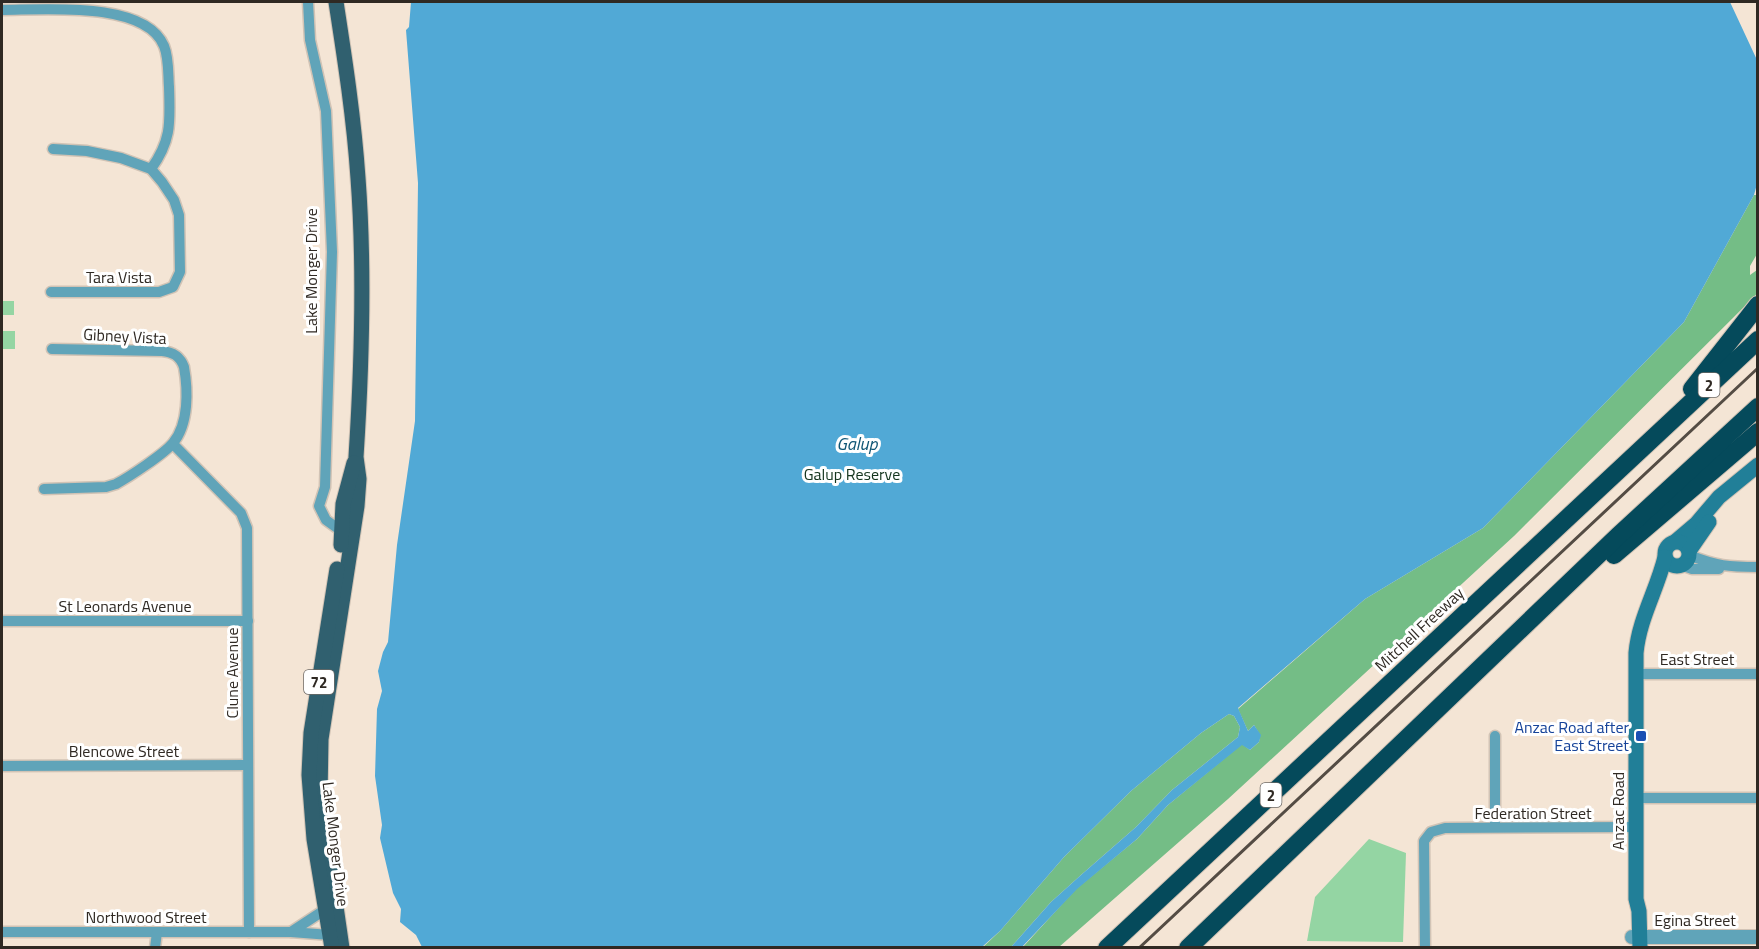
<svg xmlns="http://www.w3.org/2000/svg" width="1759" height="949" font-family="'Titillium Web',sans-serif">
  <style>
    .green { fill: #94d5a3 }
    .forest { fill: #74bd86 }
    .water { fill: #51a9d6 }
    .lines { fill: none; stroke-linecap: round; stroke-linejoin: round }
    .minor-casing { stroke: #d1c3b5; stroke-width: 13 }
    .tertiary-casing { stroke: #d1c3b5; stroke-width: 16 }
    .secondary-casing { stroke: #d1c3b5; stroke-width: 17 }
    .primary-casing { stroke: #d1c3b5; stroke-width: 17 }
    .motorway-casing { stroke: #d1c3b5; stroke-width: 20 }
    .minor { stroke: #60a4b9; stroke-width: 10 }
    .tertiary { stroke: #60a4b9; stroke-width: 14 }
    .secondary { stroke: #217f98; stroke-width: 15 }
    .primary { stroke: #30606f; stroke-width: 15 }
    .motorway { stroke: #054a5b; stroke-width: 18 }
    .rail { stroke: #544c44; stroke-width: 3 }
    .transit-dot { fill: #1a4fb4; stroke: #fff; stroke-width: 2 }
    .labels { text-anchor: middle; dominant-baseline: central; stroke-width: 6; stroke-linejoin: round; paint-order: stroke }
    .shield { fill: #fff; stroke: #6d6965; stroke-width: 1.5 }
    .shield-label { font-size: 15px; font-weight: bold; fill: #2f2923 }
    .street-label { font-size: 16px; fill: #2f2923; stroke: #fff }
    .park-label { font-size: 16px; fill: #14341d; stroke: #fff }
    .transit-label { font-size: 16px; fill: #164399; stroke: #fff; text-anchor: end }
    .water-label { font-size: 18px; font-style: italic; fill: #105675; stroke: #fff }
  </style>
  <rect width="100%" height="100%" fill="#f4e5d5"/>
  <g class="green">
    <rect x="2" y="301" width="12" height="14"/>
    <rect x="2" y="331" width="13" height="18"/>
    <polygon points="1369,839 1406,853 1403,942 1307,941 1315,897"/>
  </g>
  <g class="forest">
    <polygon points="1754,195 1757,195 1757,254 1750,266 1750,275 1757,270 1757,293 1755,296 1514,536 1228,799 1059,947 1022,948 1076,889 1137,839 1168,805 1242,744 1250,750 1259,742 1260,735 1254,725 1248,731 1238,709 1365,599 1483,528 1684,322"/>
    <polygon points="1229,714 1234,716 1240,727 1238,737 1172,790 1136,827 1081,875 1051,902 1011,947 982,948 1000,931 1064,857 1131,791 1201,733"/>
  </g>
  <polygon class="water" points="411,2 1730,2 1757,60 1757,184 1754,195 1684,322 1483,528 1365,599 1238,708 1248,731 1254,725 1261,735 1259,742 1250,750 1242,745 1168,805 1137,839 1077,889 1022,947 1011,947 1051,902 1081,875 1136,827 1172,790 1238,737 1240,727 1234,716 1229,714 1201,733 1131,791 1064,857 1000,931 982,947 422,947 416,935 400,922 401,909 393,893 380,838 382,825 375,776 377,709 382,691 378,671 383,652 388,642 397,545 415,421 418,183 406,30 409,27"/>
  <g class="lines">
    <g class="minor-casing">
      <g id="minor">
        <polyline points="308,2 310,40 326,111 332,252 325,487 319,506 326,520 344,533"/>
        <path d="M2,10C42,10 145,0 164,46C169,58 168,74 169,87C170,122 172,140 151,169"/>
        <polyline points="51,292 159,292 173,287 180,272 179,215 174,200 162,182 151,169 121,158 87,151 53,149"/>
        <polyline points="173,444 241,513 247,528 249,932"/>
        <path d="M44,489L106,487L116,484C129,477 164,454 173,443C189,424 188,390 184,367C180,356 173,352 162,351L52,349"/>
        <path d="M1689,555C1716,566 1729,567 1758,567"/>
        <polyline points="1681,565 1692,569 1719,569"/>
        <polyline points="2,621 248,621"/>
        <polyline points="1636,674 1758,674"/>
        <polyline points="2,766 247,765"/>
        <polyline points="1636,798 1758,798"/>
        <polyline points="1495,827 1495,736"/>
        <polyline points="2,932 291,932 330,935"/>
        <polyline points="291,932 326,909"/>
        <polyline points="155,948 157,932"/>
        <polyline points="1425,948 1424,841 1431,832 1445,828 1635,827"/>
      </g>
    </g>
    <g class="tertiary-casing">
      <polyline id="tertiary" points="1632,937 1758,937"/>
    </g>
    <g class="secondary-casing">
      <g id="secondary">
        <polyline points="1676,541 1696,524 1719,497 1758,465"/>
        <circle cx="1677" cy="554" r="12"/>
        <polyline points="1689,551 1709,522"/>
        <path d="M1640,948L1639,911L1636,899V653C1639,619 1657,590 1665,557"/>
      </g>
    </g>
    <g class="primary-casing">
      <g id="primary">
        <path d="M336,2C345,60 354,119 358,178C365,271 362,364 356,457L359,479L357,506L321,739L320,796L342,948"/>
        <polyline points="341,545 343,504 354,463"/>
        <polyline points="332,948 314,839 309,775 311,733 337,569"/>
      </g>
    </g>
    <g class="motorway-casing">
      <g id="motorway">
        <polyline points="1692,389 1758,305"/>
        <polyline points="1614,555 1758,432"/>
        <polyline points="1107,948 1758,340"/>
        <polyline points="1188,948 1619,535 1758,407"/>
      </g>
    </g>
    <use href="#minor" class="minor"/>
    <use href="#tertiary" class="tertiary"/>
    <use href="#secondary" class="secondary"/>
    <use href="#primary" class="primary"/>
    <use href="#motorway" class="motorway"/>
    <polyline class="rail" points="1139,948 1758,368"/>
  </g>
  <rect class="transit-dot" x="1635" y="730" width="12" height="12" rx="3"/>
  <g class="labels">
    <g class="shield">
      <rect x="1698.5" y="373" width="21" height="24" rx="4.5"/>
      <rect x="304" y="670" width="30" height="24" rx="4.5"/>
      <rect x="1260.5" y="783" width="21" height="24" rx="4.5"/>
    </g>
    <g class="shield-label">
      <text x="1709" y="385">2</text>
      <text x="319" y="682">72</text>
      <text x="1271" y="795">2</text>
    </g>
    <g class="street-label">
      <text transform="translate(311 271) rotate(-90)">Lake Monger Drive</text>
      <text x="119" y="277">Tara Vista</text>
      <text transform="translate(125 336) rotate(3)">Gibney Vista</text>
      <text x="125" y="606">St Leonards Avenue</text>
      <text transform="translate(1419 629) rotate(-43)">Mitchell Freeway</text>
      <text x="1697" y="659">East Street</text>
      <text transform="translate(232 673) rotate(-90)">Clune Avenue</text>
      <text x="124" y="751">Blencowe Street</text>
      <text transform="translate(1618 811) rotate(-90)">Anzac Road</text>
      <text x="1533" y="813">Federation Street</text>
      <text transform="translate(336 844) rotate(83)">Lake Monger Drive</text>
      <text x="146" y="917">Northwood Street</text>
      <text x="1695" y="920">Egina Street</text>
    </g>
    <g class="park-label">
      <text x="852" y="474">Galup Reserve</text>
    </g>
    <g class="transit-label">
      <text x="1629" y="727">Anzac Road after<tspan x="1629" dy="18">East Street</tspan></text>
    </g>
    <g class="water-label">
      <text x="857" y="443">Galup</text>
    </g>
  </g>
  <rect width="1759" height="949" fill="none" stroke="#2f2923" stroke-width="6"/>
</svg>
